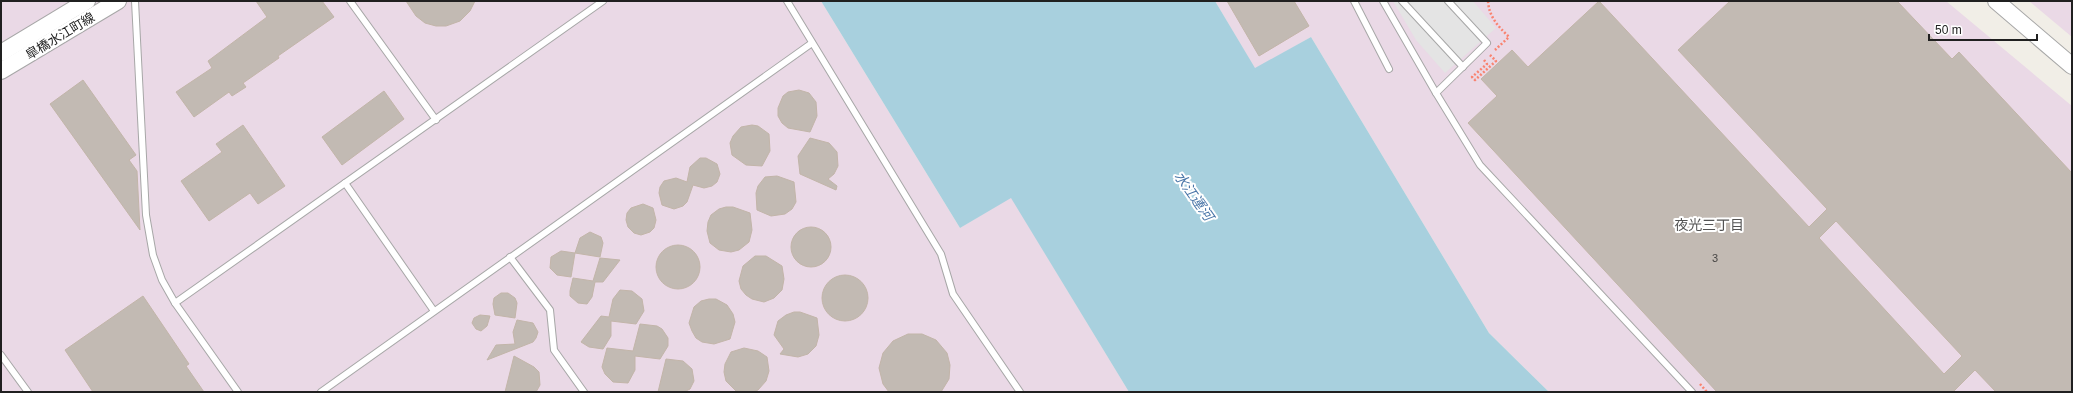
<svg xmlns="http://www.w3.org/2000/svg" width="2073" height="393" font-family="Helvetica,'Noto Sans JP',sans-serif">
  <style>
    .industrial { fill: #ead9e6 }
    .parking { fill: #e4e4e4 }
    .water { fill: #a8d0de }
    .building { fill: #c2bab3; stroke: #c2b5a9; fill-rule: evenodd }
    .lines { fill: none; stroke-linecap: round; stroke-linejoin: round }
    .service-casing { stroke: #a7a7a7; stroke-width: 8 }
    .tertiary-casing { stroke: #a7a7a7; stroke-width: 18 }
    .path { stroke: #f98370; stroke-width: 2.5; stroke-dasharray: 2 2; stroke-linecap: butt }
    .service { stroke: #fff; stroke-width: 6 }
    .tertiary { stroke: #fff; stroke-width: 16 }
    .labels { text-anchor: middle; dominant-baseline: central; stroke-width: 4; stroke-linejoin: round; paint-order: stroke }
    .number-label { font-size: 11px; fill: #484645 }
    .street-label { font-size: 13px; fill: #202020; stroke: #fff }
    .water-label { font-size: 14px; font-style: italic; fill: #4a76a8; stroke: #fff }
    .neighbourhood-label { font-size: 14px; fill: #535353; stroke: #fff }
  </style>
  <rect width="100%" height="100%" fill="#f1eee7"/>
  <g class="industrial">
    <polygon points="1,1 821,1 960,228 1011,197 1129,392 1,392"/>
    <polygon points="1215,1 1946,1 2072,106 2072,392 1549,392 1489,333 1311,37 1255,69"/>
    <polygon points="2029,1 2072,1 2072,37"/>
  </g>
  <polygon class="parking" points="1393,1 1473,1 1496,28 1445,73 1416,40"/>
  <polygon class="water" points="821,1 1215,1 1255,68 1311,37 1489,333 1549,392 1129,392 1011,198 960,228"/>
  <g class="building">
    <polygon points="256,1 322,1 334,17 278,56 279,58 243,83 246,87 232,96 229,92 194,117 176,92 212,68 208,61 267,17"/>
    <polygon points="406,1 475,1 470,11 460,21 446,26 436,26 425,23 416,16"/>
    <polygon points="1227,1 1294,1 1309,26 1259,56"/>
    <path d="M1599,1L1809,227L1827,209L1678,50L1730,1H1897L1952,59L1959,52L2072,173V392H1996L1975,370L1953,392H1717L1468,123L1497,96L1481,79L1512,50L1528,67ZM1836,221L1962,356L1944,374L1819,238Z"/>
    <polygon points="83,80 136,155 129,160 137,171 140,230 50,104"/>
    <polygon points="799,90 809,93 816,102 817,116 810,132 788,128 782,123 778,116 778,108 783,96 788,92"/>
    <polygon points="384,91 404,119 342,165 322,137"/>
    <polygon points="243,125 285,186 258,204 250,193 209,221 181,181 222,152 216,144"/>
    <polygon points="752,125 758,126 769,134 770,151 762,166 746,165 732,155 730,143 733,136 741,127"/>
    <polygon points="810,138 829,143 837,152 838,166 834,174 828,179 837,186 836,190 800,174 798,156"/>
    <polygon points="700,158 706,158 717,164 720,174 717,182 712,186 704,188 693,185 687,202 683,206 674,209 662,205 659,193 660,187 664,181 676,178 687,182 690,167"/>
    <polygon points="777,176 794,182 796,202 792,209 785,214 771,216 757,210 756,193 758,186 765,177"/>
    <polygon points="643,204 653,208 656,220 654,228 650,232 641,235 634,233 628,227 626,220 627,213 631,208"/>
    <polygon points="726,207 733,207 750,213 752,230 749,242 739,250 731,252 719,250 710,243 707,231 708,222 711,215 719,209"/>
    <circle cx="811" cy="247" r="20"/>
    <polygon points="590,232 601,237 603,243 600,257 575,253 580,238"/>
    <circle cx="678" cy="267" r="22"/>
    <polygon points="561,251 575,253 571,277 557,275 550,268 551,257"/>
    <polygon points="755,256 766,256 782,266 784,279 782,290 774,298 764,302 752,299 746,295 741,289 739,281 743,266"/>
    <polygon points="600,258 620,260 603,282 595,282 592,297 587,304 578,303 570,296 570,291 573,278 593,281"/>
    <circle cx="845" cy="298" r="23"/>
    <polygon points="620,290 632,291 642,299 644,311 636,324 611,321 611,336 603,349 589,347 581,342 601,316 609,317 613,299"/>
    <polygon points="501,293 508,293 515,298 517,303 515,318 495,315 493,304 494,298"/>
    <polygon points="143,296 189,364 186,366 204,392 93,392 65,350"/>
    <polygon points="709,299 716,299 727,305 733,314 735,322 730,339 714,344 702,342 696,338 692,331 689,323 694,307 701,301"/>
    <polygon points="794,312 800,312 817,318 819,335 816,346 808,354 798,357 780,354 784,349 774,335 778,321 786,315"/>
    <polygon points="480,315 490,316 487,326 481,331 476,329 472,323 474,318"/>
    <polygon points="517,320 533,323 538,332 536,338 533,342 487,360 496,345 515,344 513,332"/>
    <polygon points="640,324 657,326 662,329 668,338 668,346 660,359 635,356 635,370 628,383 613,382 605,374 602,367 607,348 633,351"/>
    <polygon points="908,334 922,334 936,340 947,353 950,365 949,379 941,392 889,392 883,384 879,368 883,353 893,341"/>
    <polygon points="744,348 758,351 767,357 769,371 766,381 758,390 753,392 736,391 726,381 724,372 725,364 731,352"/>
    <polygon points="514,356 534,367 539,372 540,385 536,392 505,392"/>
    <polygon points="666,359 683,361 692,369 694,381 690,389 684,392 658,392"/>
  </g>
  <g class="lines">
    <g class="service-casing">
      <g id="service">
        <polyline points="135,1 146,215 153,255 162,280 175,303 238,392"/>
        <polyline points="350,1 436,120"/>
        <polyline points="787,1 941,254 953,294 1020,392"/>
        <polyline points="1354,1 1389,69"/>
        <polyline points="1383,1 1436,93 1480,165 1692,392"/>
        <polyline points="1402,1 1463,67"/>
        <polyline points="1436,93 1487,43 1448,1"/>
        <polyline points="345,183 434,311"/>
        <polyline points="510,257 550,310 554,350 584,392"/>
        <polyline points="175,303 603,1"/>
        <polyline points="1,355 28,392"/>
        <polyline points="321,392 812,43"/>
      </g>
    </g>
    <g class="tertiary-casing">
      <g id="tertiary">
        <polyline points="1996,1 2072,66"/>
        <polyline points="1,53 87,1"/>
        <polyline points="1,71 118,1"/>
      </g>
    </g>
    <g class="path">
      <path d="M1488,1C1489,17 1498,26 1509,37L1495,50"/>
      <polyline points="1484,60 1487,64 1472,77 1475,80 1496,61 1490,55"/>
      <polyline points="1700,384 1707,392"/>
    </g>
    <use href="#service" class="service"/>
    <use href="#tertiary" class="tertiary"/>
  </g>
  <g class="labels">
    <g class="number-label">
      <text x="1715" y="258">3</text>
    </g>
    <g class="street-label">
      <text transform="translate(60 36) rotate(-31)">皐橋水江町線</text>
    </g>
    <g class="water-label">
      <text transform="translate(1194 196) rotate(55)">水江運河</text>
    </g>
    <g class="neighbourhood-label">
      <text x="1709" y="225">夜光三丁目</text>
    </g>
  </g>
  <rect width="2073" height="393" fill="none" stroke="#202020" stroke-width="4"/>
  <path d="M1929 34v6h108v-6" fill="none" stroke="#202020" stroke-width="2"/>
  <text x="1935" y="34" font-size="12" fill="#202020" stroke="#ffffff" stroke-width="3" paint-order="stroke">50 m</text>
</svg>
